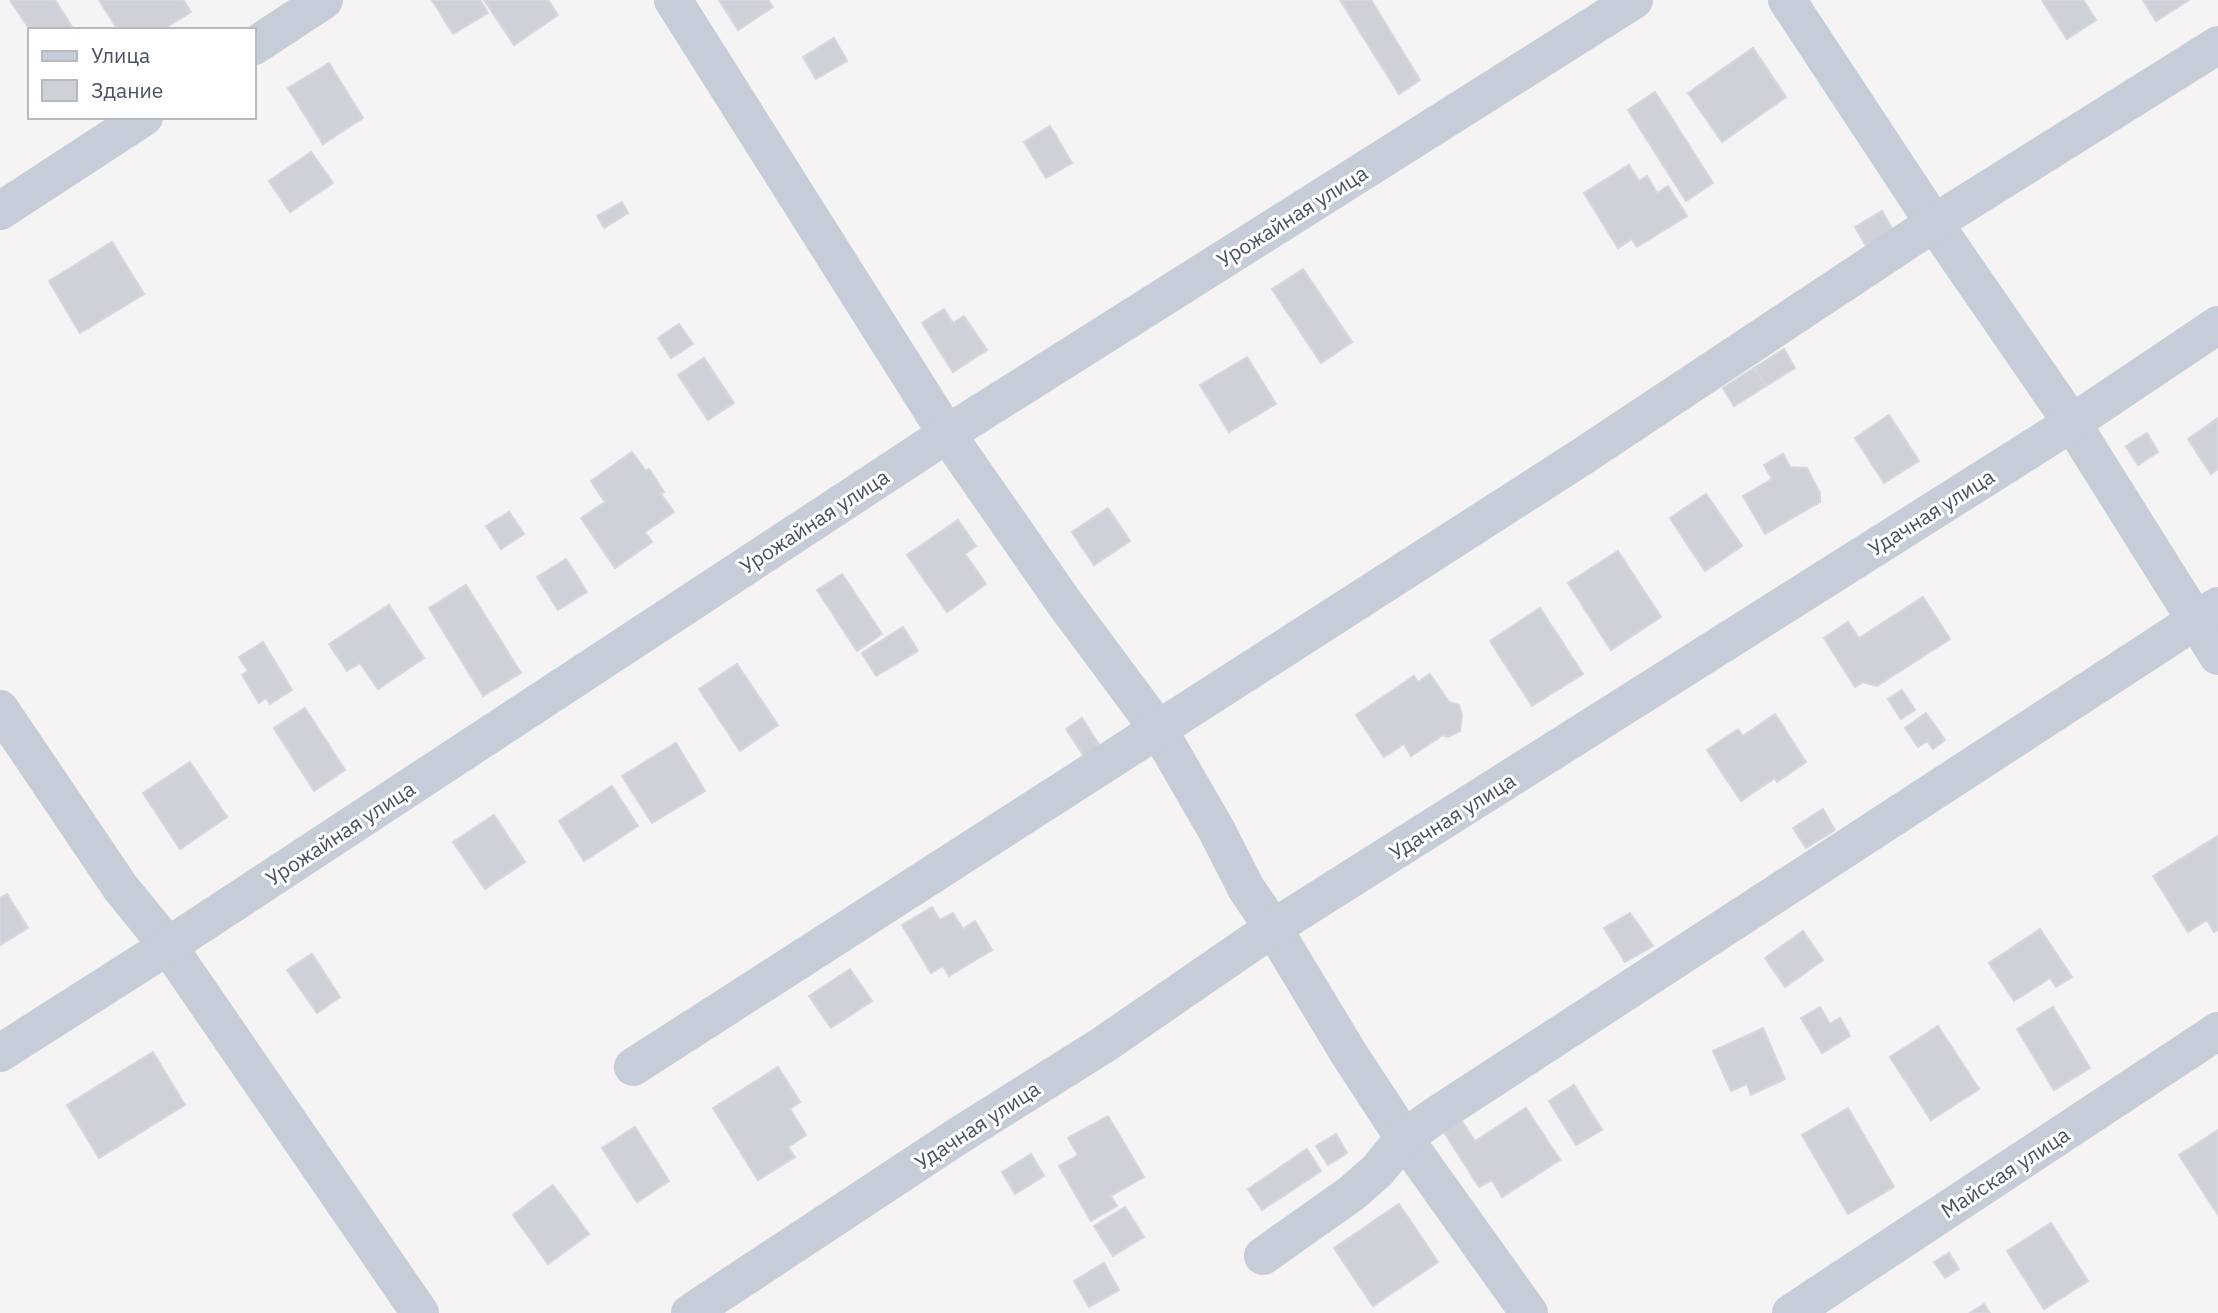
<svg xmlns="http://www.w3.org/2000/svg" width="2218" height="1313" font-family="'IBM Plex Sans',sans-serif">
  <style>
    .building { fill: #cfd1d8; stroke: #d6d7de; stroke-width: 2 }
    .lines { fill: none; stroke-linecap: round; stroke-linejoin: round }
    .minor { stroke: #c6ccd8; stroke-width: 38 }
    .labels { text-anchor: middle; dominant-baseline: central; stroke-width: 6; stroke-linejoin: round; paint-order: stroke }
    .street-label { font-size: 21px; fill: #495262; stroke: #fff }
  </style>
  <rect width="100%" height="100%" fill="#f5f3f3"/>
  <g class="building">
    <polygon points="10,0 55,0 74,30 30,30"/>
    <polygon points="99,0 183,0 191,12 162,30 118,30"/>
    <polygon points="432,0 480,0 488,13 453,34"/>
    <polygon points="484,0 548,0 558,15 514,45"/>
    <polygon points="719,0 768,0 773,7 738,30"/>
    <polygon points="1340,0 1371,0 1420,80 1399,94"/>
    <polygon points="2042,0 2083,0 2096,20 2067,39"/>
    <polygon points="2143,0 2189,0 2156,21"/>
    <polygon points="834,38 847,61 816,79 803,57"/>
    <polygon points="1753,48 1786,97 1722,142 1688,93"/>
    <polygon points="329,63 363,118 323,144 288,88"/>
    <polygon points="1655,92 1713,183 1686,201 1628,110"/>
    <polygon points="1050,126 1072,163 1046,178 1024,142"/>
    <polygon points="311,152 333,183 290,212 269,181"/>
    <polygon points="1629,165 1639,181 1647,176 1657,193 1668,186 1687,216 1637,247 1632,239 1618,248 1584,193"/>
    <polygon points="622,202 628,213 604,228 597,216"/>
    <polygon points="1882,211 1893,230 1866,246 1855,227"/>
    <polygon points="112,242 144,294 80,333 49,281"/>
    <polygon points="1303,269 1352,342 1321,363 1272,289"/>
    <polygon points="944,309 953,323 964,316 987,350 953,372 922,323"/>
    <polygon points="679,324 693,344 671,358 658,338"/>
    <polygon points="1784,349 1795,368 1766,386 1754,368"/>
    <polygon points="1247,357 1276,404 1229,432 1200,385"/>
    <polygon points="704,358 734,403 708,420 678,375"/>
    <polygon points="1754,368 1766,386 1734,406 1723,388"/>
    <polygon points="1889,415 1919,461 1884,483 1855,438"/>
    <polygon points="2218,418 2218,469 2211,474 2188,439"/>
    <polygon points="2147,433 2158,452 2138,465 2126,446"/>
    <polygon points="632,452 646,471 649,469 664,492 661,494 674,512 645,532 652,542 615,568 581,518 605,502 591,481"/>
    <polygon points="1783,454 1790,467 1807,468 1820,493 1820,502 1765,534 1743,496 1772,479 1764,465"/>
    <polygon points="1706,494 1742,546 1705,571 1670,518"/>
    <polygon points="1108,508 1130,541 1094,565 1072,532"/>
    <polygon points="509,512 524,534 501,549 486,526"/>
    <polygon points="958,520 976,546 965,554 986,584 947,612 907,555"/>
    <polygon points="1618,551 1661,617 1611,650 1568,583"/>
    <polygon points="566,559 587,592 558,610 537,577"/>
    <polygon points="842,574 882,634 857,651 817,590"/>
    <polygon points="466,585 521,673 483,696 429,608"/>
    <polygon points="1923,597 1950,639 1877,686 1863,682 1855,687 1824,638 1848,622 1859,638"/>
    <polygon points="389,605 424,658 378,689 360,663 347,671 329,644"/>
    <polygon points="1540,608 1583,674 1532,706 1490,641"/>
    <polygon points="903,627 918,651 876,676 862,653"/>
    <polygon points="263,642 292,690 270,704 266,698 259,703 242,675 248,671 239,657"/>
    <polygon points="737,664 778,725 740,751 699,689"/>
    <polygon points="1430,674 1449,702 1459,705 1462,715 1460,731 1448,737 1443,735 1411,756 1404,744 1384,757 1356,715 1414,676 1418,682"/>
    <polygon points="1902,690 1915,710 1901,719 1888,699"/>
    <polygon points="305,708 345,770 314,791 274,728"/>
    <polygon points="1926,713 1945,740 1933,749 1927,741 1918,747 1905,728"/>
    <polygon points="1775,714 1806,762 1777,782 1775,778 1741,801 1707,750 1738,729 1743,736"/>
    <polygon points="1082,718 1103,751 1087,761 1066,729"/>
    <polygon points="676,743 705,791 652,823 622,776"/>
    <polygon points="190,762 227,817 180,849 143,793"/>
    <polygon points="612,786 638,826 584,861 559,821"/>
    <polygon points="1823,809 1835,830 1806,848 1793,828"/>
    <polygon points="494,815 525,862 485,889 453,842"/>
    <polygon points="2218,836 2218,930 2214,932 2207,920 2188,932 2153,876"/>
    <polygon points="7,894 28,928 0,945 0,898"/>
    <polygon points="932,907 940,920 953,913 963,929 975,921 992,950 949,976 943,966 931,973 902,925"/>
    <polygon points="1630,913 1653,946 1625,962 1604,928"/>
    <polygon points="2040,929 2072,977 2056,987 2050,978 2014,1001 1989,963"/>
    <polygon points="1803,931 1823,960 1785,987 1765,958"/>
    <polygon points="312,954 340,997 317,1013 287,970"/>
    <polygon points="850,969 872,1001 831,1028 809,996"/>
    <polygon points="1820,1007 1830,1024 1840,1018 1850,1036 1822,1053 1801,1018"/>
    <polygon points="2053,1007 2090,1068 2054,1090 2017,1029"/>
    <polygon points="1938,1026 1979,1089 1931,1120 1890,1057"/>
    <polygon points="1763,1028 1785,1079 1751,1095 1747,1084 1731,1091 1713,1051"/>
    <polygon points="153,1052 185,1105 99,1158 67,1105"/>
    <polygon points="778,1067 800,1102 790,1109 806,1135 788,1147 795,1157 758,1180 713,1108"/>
    <polygon points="1574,1085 1602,1130 1576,1145 1549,1101"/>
    <polygon points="1526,1108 1560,1160 1502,1197 1492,1180 1479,1187 1444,1132 1461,1120 1475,1141"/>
    <polygon points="1848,1108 1894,1187 1848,1214 1802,1135"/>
    <polygon points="1108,1116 1144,1177 1111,1196 1117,1206 1091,1221 1059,1166 1078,1155 1068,1138"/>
    <polygon points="635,1127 669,1181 637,1202 602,1148"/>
    <polygon points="2218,1130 2218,1215 2179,1155"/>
    <polygon points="1336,1134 1347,1153 1328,1165 1316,1146"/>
    <polygon points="1307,1149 1321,1171 1262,1210 1248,1189"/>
    <polygon points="1031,1154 1044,1176 1015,1194 1002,1172"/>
    <polygon points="553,1185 589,1234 548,1264 513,1215"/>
    <polygon points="1399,1204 1438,1262 1373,1306 1334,1248"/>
    <polygon points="1125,1207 1144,1237 1113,1256 1094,1226"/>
    <polygon points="2051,1223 2088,1281 2044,1309 2007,1251"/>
    <polygon points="1949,1253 1959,1269 1945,1278 1934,1262"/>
    <polygon points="1104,1263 1119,1290 1089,1307 1074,1281"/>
    <polygon points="1984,1304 1990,1313 1970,1313"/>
  </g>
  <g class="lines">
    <g class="minor">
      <polyline points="673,0 947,434 1063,601 1158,729 1217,831 1246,888 1273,928 1349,1054 1404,1138 1529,1313"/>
      <polyline points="1787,0 1934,223 2072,423 2218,656"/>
      <polyline points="254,46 324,0"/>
      <polyline points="0,211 144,117"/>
      <polyline points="0,709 120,887 168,946 420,1313"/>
      <polyline points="0,1053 168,946 947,434 1634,0"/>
      <polyline points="633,1067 1580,458 1934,223 2218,45"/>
      <polyline points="1263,1256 1352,1193 1378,1170 1404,1138 1435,1116 2218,606"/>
      <polyline points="690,1313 958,1136 1103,1045 1273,928 2072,423 2218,325"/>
      <polyline points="1791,1313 2218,1031"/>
    </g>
  </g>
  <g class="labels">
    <g class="street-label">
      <text transform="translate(1292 216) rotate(-32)">Урожайная улица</text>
      <text transform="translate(1931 512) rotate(-32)">Удачная улица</text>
      <text transform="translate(814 521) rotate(-33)">Урожайная улица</text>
      <text transform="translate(1452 816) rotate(-32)">Удачная улица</text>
      <text transform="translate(340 833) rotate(-33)">Урожайная улица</text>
      <text transform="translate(977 1125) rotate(-33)">Удачная улица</text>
      <text transform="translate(2005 1172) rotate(-33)">Майская улица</text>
    </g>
  </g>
  <rect x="28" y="28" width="228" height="91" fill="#ffffff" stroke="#b6bac0" stroke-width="2"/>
  <rect x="42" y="51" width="35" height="10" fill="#c6ccd8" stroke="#b6bac0" stroke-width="2"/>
  <text x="91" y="63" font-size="21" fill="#495262">Улица</text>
  <rect x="42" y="80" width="35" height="21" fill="#cfd1d8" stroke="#b6bac0" stroke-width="2"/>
  <text x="91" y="98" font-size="21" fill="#495262">Здание</text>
</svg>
